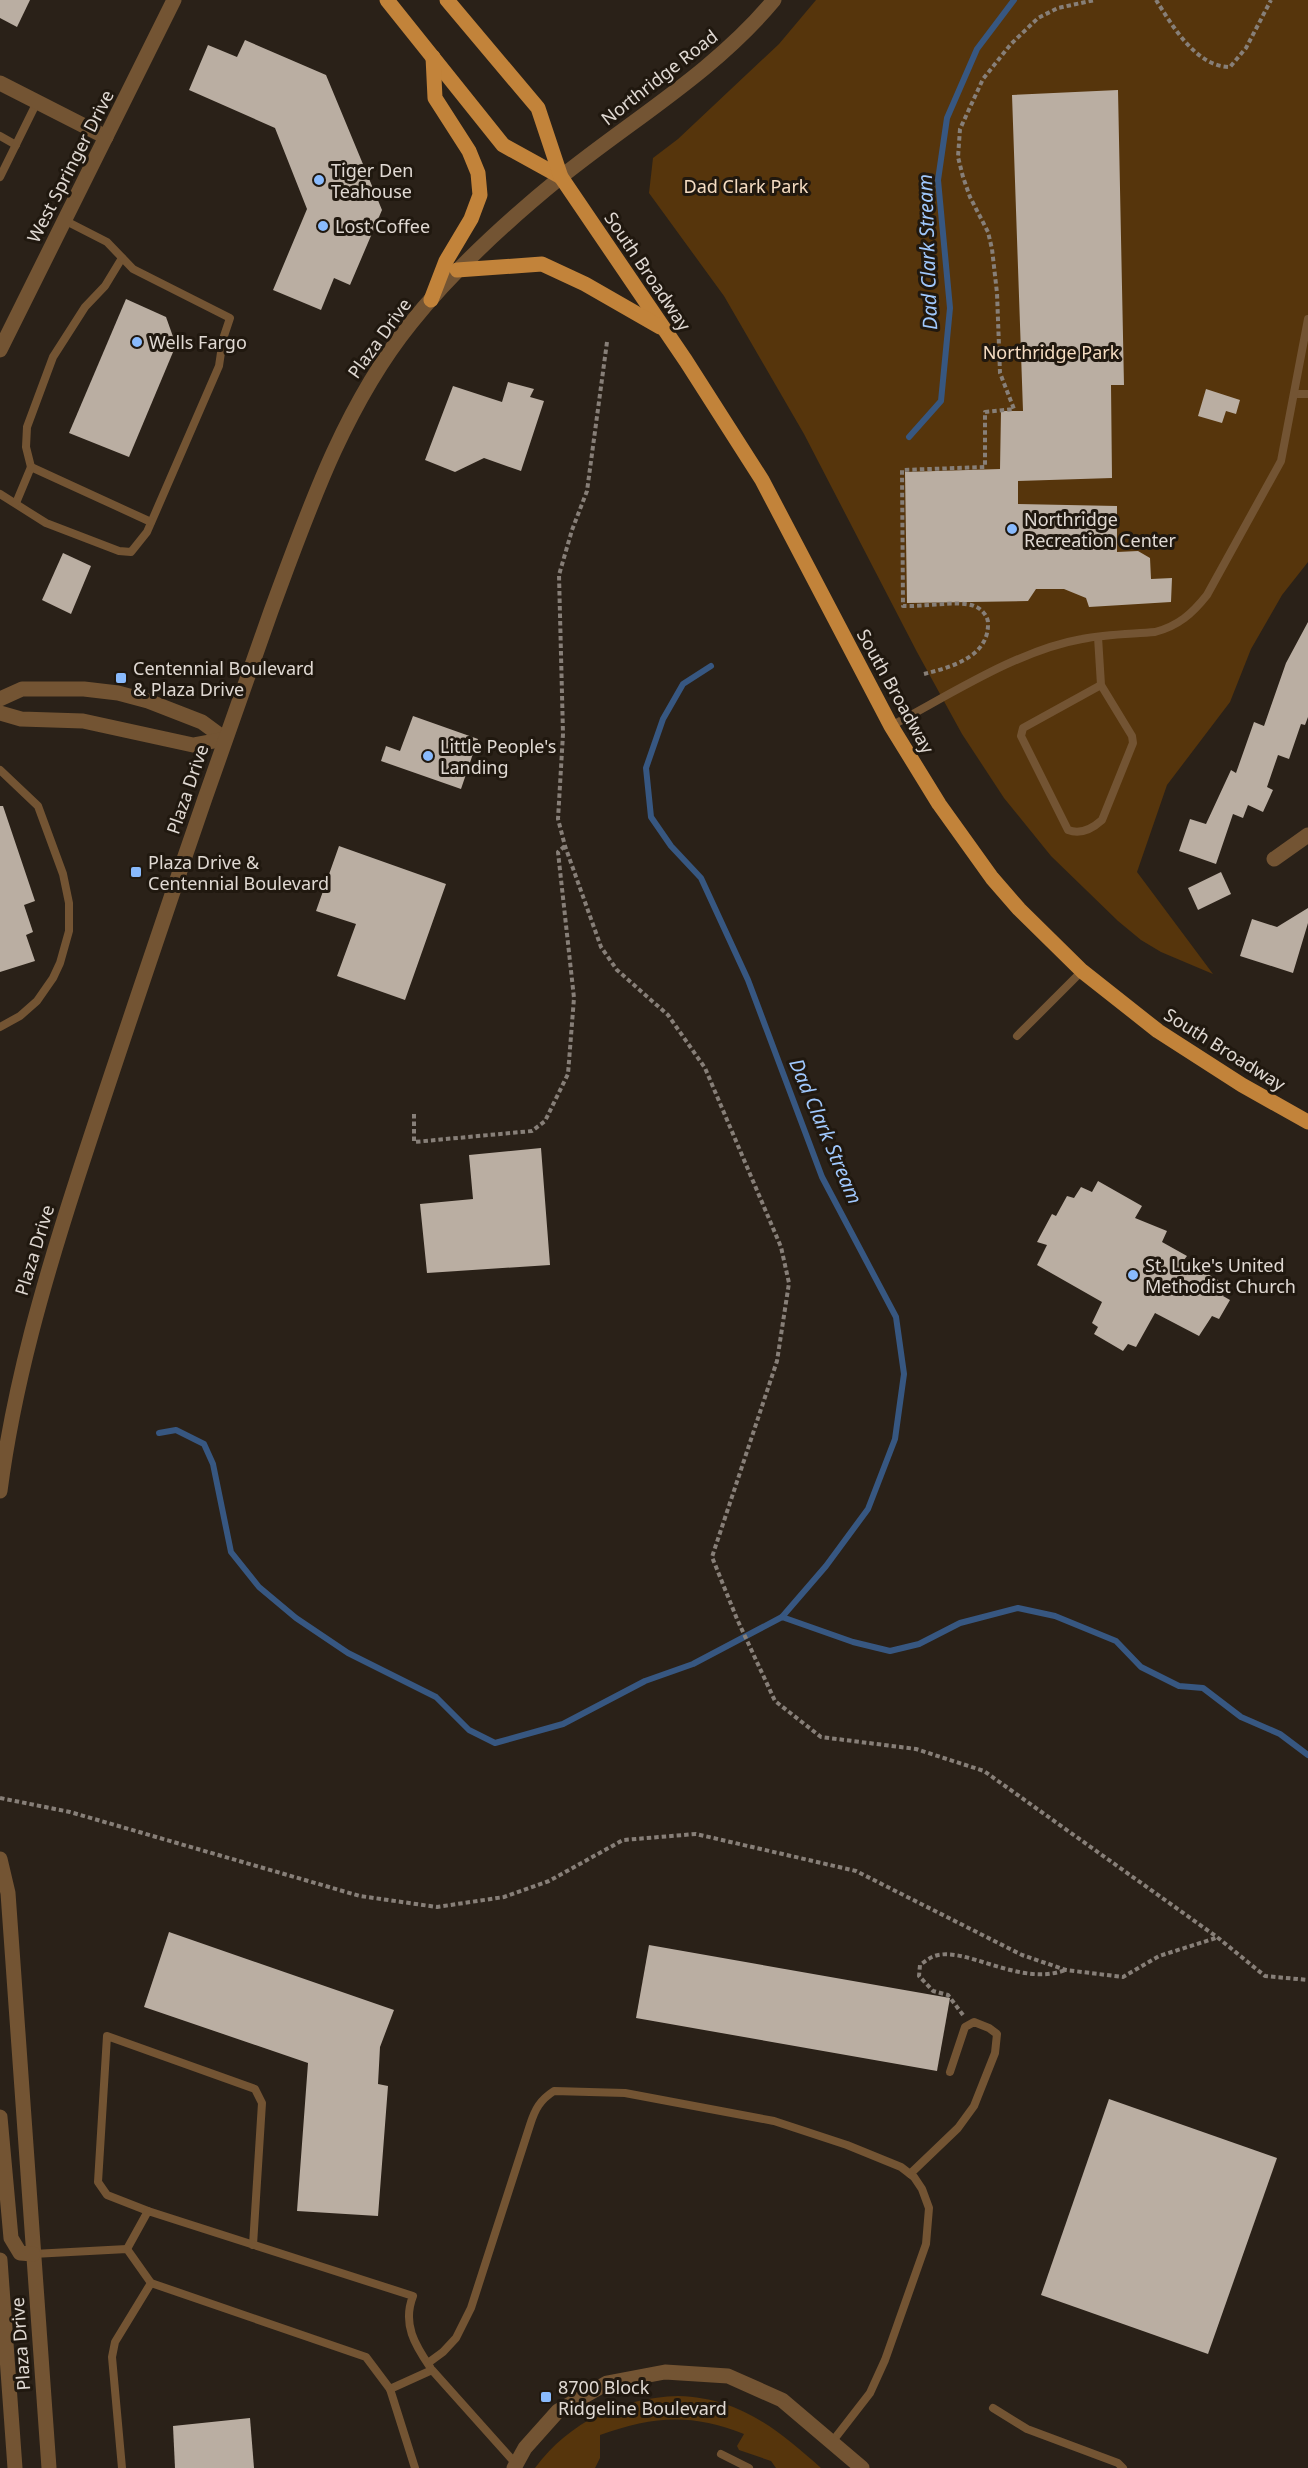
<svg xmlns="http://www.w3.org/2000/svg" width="1308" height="2468" font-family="'Noto Sans',sans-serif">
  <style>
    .green { fill: #56350c }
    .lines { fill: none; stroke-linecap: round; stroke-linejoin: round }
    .stream { stroke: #375781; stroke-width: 6 }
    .building { fill: #baaea2 }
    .path { stroke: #877f78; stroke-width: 4; stroke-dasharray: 4.5 3; stroke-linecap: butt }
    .service { stroke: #735433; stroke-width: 8 }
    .minor { stroke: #735433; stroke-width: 15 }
    .tertiary { stroke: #735433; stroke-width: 15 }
    .primary { stroke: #c2833a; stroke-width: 15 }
    .poi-dot { fill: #89bafc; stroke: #20180f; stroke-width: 2 }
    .labels { text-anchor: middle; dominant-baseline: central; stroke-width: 6; stroke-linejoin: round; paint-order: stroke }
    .street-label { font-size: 18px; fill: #e0d9d3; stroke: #20180f }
    .poi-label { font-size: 18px; fill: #e0d9d3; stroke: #20180f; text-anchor: start }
    .park-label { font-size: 18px; fill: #f6ddc3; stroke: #20180f }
    .water-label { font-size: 20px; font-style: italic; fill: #a0c8fd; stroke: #20180f }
  </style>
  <rect width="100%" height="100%" fill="#2a2118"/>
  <g class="green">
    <polygon points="816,0 1308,0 1308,562 1282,595 1251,649 1230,702 1167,785 1137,872 1213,974 1161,952 1141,940 1118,921 1051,856 1004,798 962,734 917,652 804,434 724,296 649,193 653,158 678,139 779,44"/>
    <path d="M678,2396C740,2398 777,2429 821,2468H776L771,2461L739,2450L737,2446L744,2434C691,2413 653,2416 600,2435V2458L595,2468H535C570,2421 621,2398 678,2396Z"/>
  </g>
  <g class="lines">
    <g class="stream">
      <polyline points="909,437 941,401 950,308 938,180 947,118 977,49 1014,0"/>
      <polyline points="711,666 683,684 663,719 646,768 651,817 671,846 701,878 748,980 822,1177 896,1317 904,1374 895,1439 868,1509 826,1566 782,1617"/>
      <polyline points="159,1433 176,1430 204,1444 213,1464 231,1552 259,1587 296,1618 348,1653 436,1697 469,1730 495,1743 563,1724 645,1681 693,1664 782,1617 853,1642 890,1651 919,1644 960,1623 1018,1608 1055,1616 1116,1641 1141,1667 1179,1686 1203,1688 1241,1717 1280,1734 1308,1755"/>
    </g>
  </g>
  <g class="building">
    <polygon points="0,0 30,0 17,27 0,18"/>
    <polygon points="245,40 326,75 382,210 350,285 334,278 321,310 273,290 307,209 275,128 189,90 208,45 237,57"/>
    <polygon points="1118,90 1124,385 1111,385 1112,478 1018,481 1018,504 1117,506 1117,552 1138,551 1150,558 1151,579 1172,578 1171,602 1089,607 1086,598 1064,589 1036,589 1028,601 907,603 905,472 1000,469 1001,411 1023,411 1012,95"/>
    <polygon points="126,299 166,317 176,345 129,457 69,433"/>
    <polygon points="508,382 534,389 530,397 544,401 521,471 484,458 455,472 425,460 453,386 502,402"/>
    <polygon points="1206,389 1240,400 1236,414 1226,411 1222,423 1198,416"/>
    <polygon points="63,553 91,566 71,614 42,600"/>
    <polygon points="1308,622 1308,717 1305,725 1301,724 1289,759 1278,755 1267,787 1273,790 1263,812 1248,805 1243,818 1233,814 1216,864 1179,851 1190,819 1206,824 1231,770 1236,773 1254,722 1264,726 1286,663"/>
    <polygon points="413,716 478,739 461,789 381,761 386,746 400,751"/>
    <polygon points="0,806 3,806 35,901 24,905 33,932 26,935 35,961 0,972"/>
    <polygon points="339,846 446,884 405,1000 337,976 356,924 316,911"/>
    <polygon points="1221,872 1231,894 1198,910 1188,888"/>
    <polygon points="1308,908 1308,923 1293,973 1240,956 1252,919 1277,927"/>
    <polygon points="541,1148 550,1265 427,1273 420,1204 473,1199 469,1155"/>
    <polygon points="1098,1181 1142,1206 1135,1218 1167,1231 1162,1242 1187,1256 1184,1260 1228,1286 1223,1296 1230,1300 1219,1319 1212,1316 1199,1336 1155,1313 1136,1347 1128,1344 1123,1351 1094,1334 1098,1327 1092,1323 1102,1302 1037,1265 1047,1245 1037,1242 1052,1214 1056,1216 1067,1196 1074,1198 1081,1187 1092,1192"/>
    <polygon points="169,1932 394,2010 380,2047 378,2084 388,2086 378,2216 297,2211 308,2063 144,2007"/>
    <polygon points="649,1945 950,1998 937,2071 636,2018"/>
    <polygon points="1109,2099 1277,2158 1208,2354 1041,2295"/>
    <polygon points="250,2418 254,2468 175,2468 173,2426"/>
  </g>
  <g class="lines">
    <g class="path">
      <path d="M1156,0C1172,25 1196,67 1230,67L1246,48L1271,0"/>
      <polyline points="607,342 587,491 572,530 559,575 563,734 558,819 565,846 601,947 617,970 668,1015 705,1068 781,1247 789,1283 777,1361 712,1557 737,1619 775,1701 821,1737 916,1749 984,1771 1217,1937 1265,1976 1308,1980"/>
      <path d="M924,674C951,667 989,657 988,623C988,616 981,608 974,606C960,600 921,607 903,606L902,470L985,467V412L1014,409L1000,373L997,293L992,249L988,232L970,197L963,177L958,157L960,129L983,79L1011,44L1038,18L1058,8L1095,0"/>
      <polyline points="414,1114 414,1142 532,1131 545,1121 568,1074 574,998 558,852 565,846"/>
      <polyline points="0,1798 70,1812 360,1896 437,1907 504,1897 549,1881 623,1840 696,1834 856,1871 1022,1955 1066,1970 1123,1977 1159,1956 1216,1938"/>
      <path d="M963,2015L948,1995L933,1991L919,1976L920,1965C924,1962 928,1959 932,1957C962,1943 1019,1988 1065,1970"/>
    </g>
    <g class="service">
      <polyline points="0,136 16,145"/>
      <polyline points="0,177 37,102"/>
      <polyline points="1295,394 1308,394"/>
      <polyline points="31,467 26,447 27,427 53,357 85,307 105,286 122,258"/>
      <polyline points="0,494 46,523 119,551 131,552 147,532 219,366 223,339 230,318 133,269 107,242 64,220"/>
      <polyline points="16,503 31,467 151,522"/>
      <path d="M1098,637L1101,685L1132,736L1133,743L1102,820C1092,829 1081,835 1068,830L1021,736L1023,728L1101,685"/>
      <path d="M891,726C948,696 1018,650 1082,639C1105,634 1131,634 1155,632C1178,626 1192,614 1207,595L1281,461L1308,319"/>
      <polyline points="0,770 38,806 63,874 69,903 69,931 60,963 53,978 37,1001 20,1016 0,1027"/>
      <polyline points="1017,1036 1082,971"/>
      <polyline points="910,2174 958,2128 974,2106 995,2053 997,2034 989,2028 974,2022 965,2027 950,2072"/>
      <polyline points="148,2211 107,2195 98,2182 107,2036 255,2089 262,2103 253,2245"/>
      <path d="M127,2249L148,2211L413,2296C402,2324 415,2345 430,2367"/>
      <polyline points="33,2254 127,2249 151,2283 366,2357 390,2389 432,2370 516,2464"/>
      <path d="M428,2363L443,2352L456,2338L471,2308L530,2125C535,2109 540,2100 554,2091L625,2093L774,2121L847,2145L901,2167L914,2177L922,2189L929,2208L926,2244L885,2360L870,2393L832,2442"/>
      <polyline points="390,2389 415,2468"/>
      <polyline points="993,2408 1027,2429 1118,2463 1123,2468"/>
      <polyline points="721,2454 749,2468"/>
      <polyline points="122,2468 112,2357 115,2342 151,2283"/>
    </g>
    <g class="minor">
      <polyline points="0,83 106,137"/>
      <polyline points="0,350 174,0"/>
      <polyline points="1274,859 1308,835"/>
    </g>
    <g class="tertiary">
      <polyline points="0,699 22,689 84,689 118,693 148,701 202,722 225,739"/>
      <polyline points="0,713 21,719 83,721 193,745 225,739"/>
      <path d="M0,1491C14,1384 44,1281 77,1179C111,1074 147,969 182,865C211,780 241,695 271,611C308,511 344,406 411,323C455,268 507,221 561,177C633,119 714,72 774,0"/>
      <polyline points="0,1859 8,1893 49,2468"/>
      <polyline points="0,2117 11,2238 20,2253 33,2254"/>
      <polyline points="0,2260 15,2468"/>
      <polyline points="514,2468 525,2448 558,2411 607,2383 665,2372 728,2376 782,2400 862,2468"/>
    </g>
    <g class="primary">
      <polyline points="387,0 503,145 561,177"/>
      <polyline points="447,0 538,108 561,177 686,361 762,480 891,726 939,804 992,878 1019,909 1082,971 1158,1031 1242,1085 1308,1122"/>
      <polyline points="457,270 542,264 585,284 660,327"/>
      <polyline points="431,300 446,261 471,219 480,195 478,173 469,151 435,98 433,57"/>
    </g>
  </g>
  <g class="poi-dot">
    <circle cx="319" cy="180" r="6"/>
    <circle cx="323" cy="226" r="6"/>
    <circle cx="137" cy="342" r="6"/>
    <circle cx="1012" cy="529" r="6"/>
    <rect x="115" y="672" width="12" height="12" rx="3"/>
    <circle cx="428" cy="756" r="6"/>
    <rect x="130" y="866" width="12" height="12" rx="3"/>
    <circle cx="1133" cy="1275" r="6"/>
    <rect x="540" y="2391" width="12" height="12" rx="3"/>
  </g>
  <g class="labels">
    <g class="street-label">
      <text transform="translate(659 77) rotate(-38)">Northridge Road</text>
      <text transform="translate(70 166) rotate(-63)">West Springer Drive</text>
      <text transform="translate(648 271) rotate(56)">South Broadway</text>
      <text transform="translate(379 338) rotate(-54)">Plaza Drive</text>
      <text transform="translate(896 691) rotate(61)">South Broadway</text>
      <text transform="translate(187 789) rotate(-71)">Plaza Drive</text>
      <text transform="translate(1225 1049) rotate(32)">South Broadway</text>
      <text transform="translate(34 1250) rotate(-73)">Plaza Drive</text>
      <text transform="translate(20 2344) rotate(-94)">Plaza Drive</text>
    </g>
    <g class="poi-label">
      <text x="331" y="170">Tiger Den<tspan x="331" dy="21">Teahouse</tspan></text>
      <text x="335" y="226">Lost Coffee</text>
      <text x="149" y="342">Wells Fargo</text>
      <text x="1024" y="519">Northridge<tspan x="1024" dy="21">Recreation Center</tspan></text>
      <text x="133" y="668">Centennial Boulevard<tspan x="133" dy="21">&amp; Plaza Drive</tspan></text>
      <text x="440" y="746">Little People's<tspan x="440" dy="21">Landing</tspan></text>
      <text x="148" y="862">Plaza Drive &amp;<tspan x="148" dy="21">Centennial Boulevard</tspan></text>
      <text x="1145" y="1265">St. Luke's United<tspan x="1145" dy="21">Methodist Church</tspan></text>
      <text x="558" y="2387">8700 Block<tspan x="558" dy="21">Ridgeline Boulevard</tspan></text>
    </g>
    <g class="park-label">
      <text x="746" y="186">Dad Clark Park</text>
      <text x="1051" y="352">Northridge Park</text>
    </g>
    <g class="water-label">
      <text transform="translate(927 252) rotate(-92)">Dad Clark Stream</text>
      <text transform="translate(826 1131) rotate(67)">Dad Clark Stream</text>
    </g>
  </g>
</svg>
